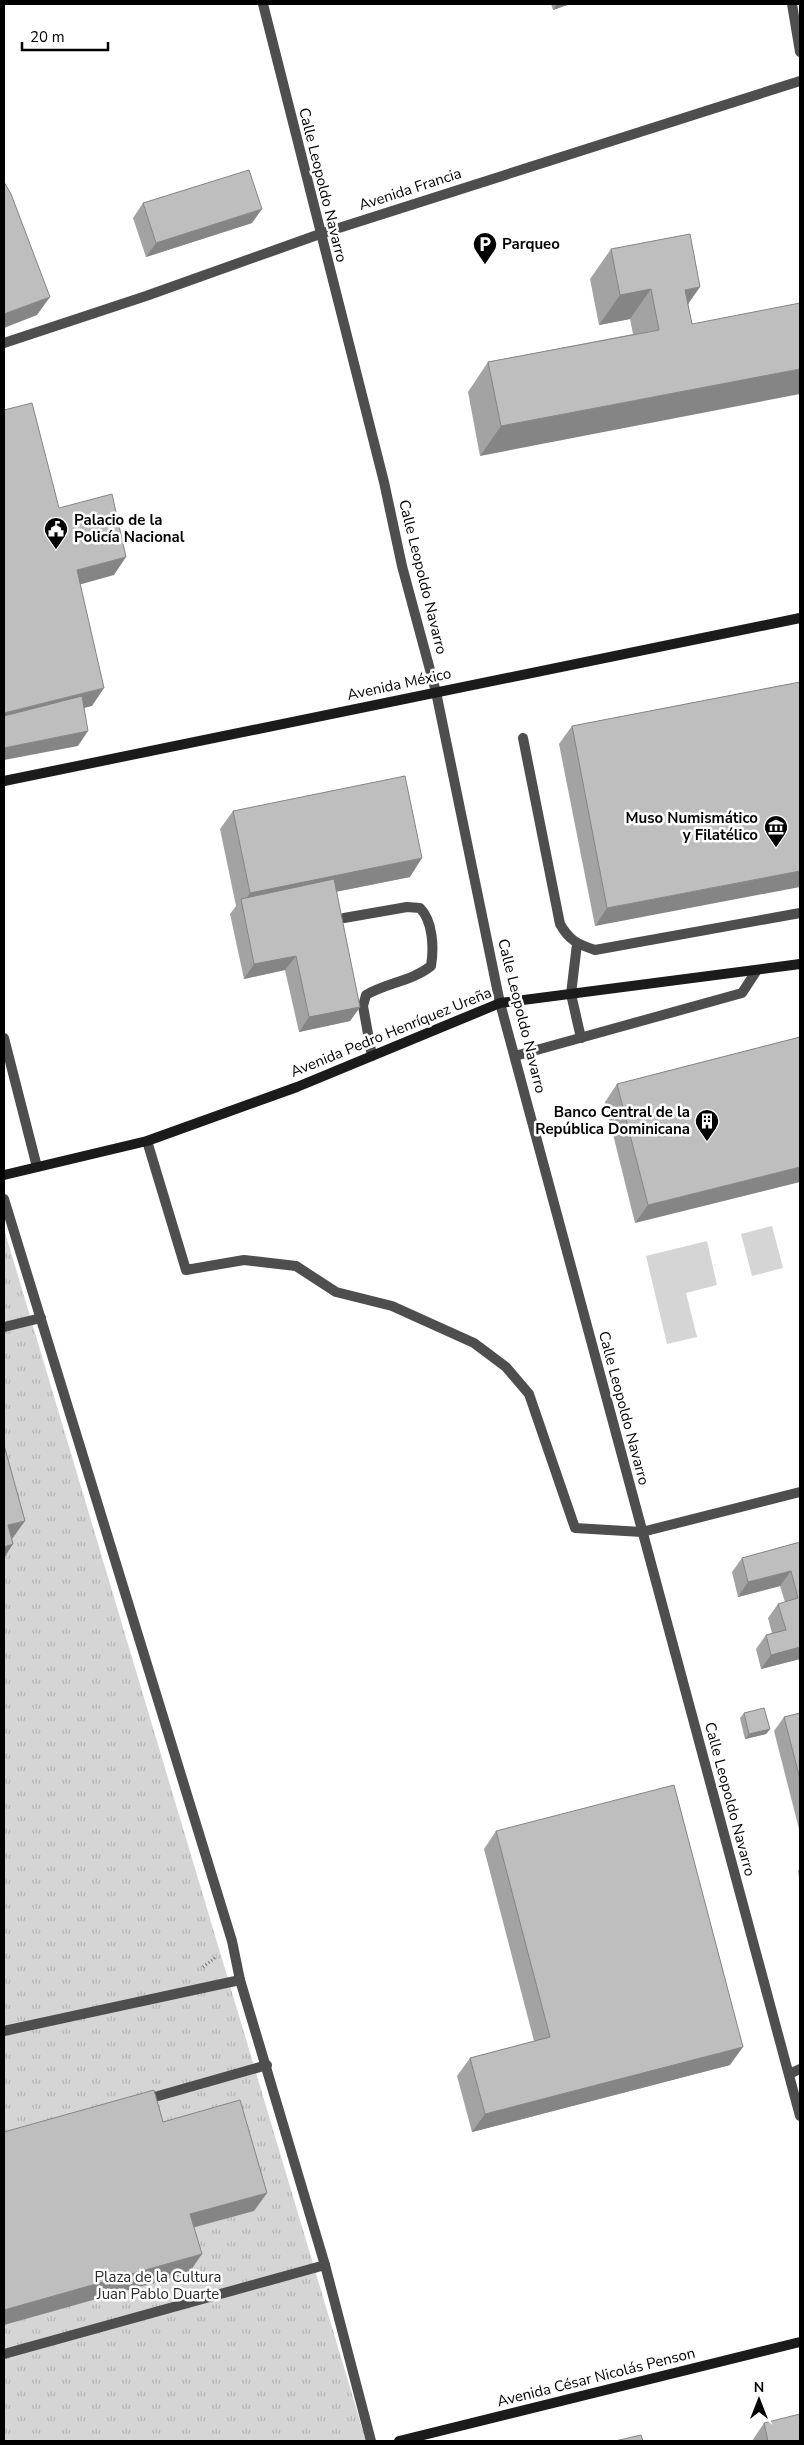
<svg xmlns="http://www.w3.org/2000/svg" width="804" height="2445" font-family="'Nunito Sans',sans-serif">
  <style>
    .grass { fill: #d5d5d5 }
    .park { fill: url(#park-tufts) }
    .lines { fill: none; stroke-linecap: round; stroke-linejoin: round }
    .path { stroke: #707070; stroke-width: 3; stroke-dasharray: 1 2.5; stroke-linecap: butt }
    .service { stroke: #4e4e4e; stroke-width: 10 }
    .minor { stroke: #4e4e4e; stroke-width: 10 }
    .tertiary { stroke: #4e4e4e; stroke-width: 10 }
    .secondary { stroke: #1b1b1b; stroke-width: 10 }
    .wall { fill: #a3a3a3 }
    .shaded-wall { fill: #858585 }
    .building { fill: #bebebe; stroke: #858585 }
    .labels { text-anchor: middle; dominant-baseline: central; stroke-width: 5; stroke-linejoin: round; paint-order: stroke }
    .street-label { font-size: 15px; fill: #000; stroke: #fff }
    .poi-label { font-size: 15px; font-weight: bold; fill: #000; stroke: #fff; text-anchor: start }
    .park-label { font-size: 15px; fill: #2c2c2c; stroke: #fff }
  </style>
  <defs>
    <pattern id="park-tufts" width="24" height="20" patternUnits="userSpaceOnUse" patternTransform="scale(1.25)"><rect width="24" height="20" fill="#d5d5d5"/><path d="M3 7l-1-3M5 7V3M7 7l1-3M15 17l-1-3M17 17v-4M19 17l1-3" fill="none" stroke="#b5b5b5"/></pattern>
  </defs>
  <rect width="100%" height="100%" fill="#fff"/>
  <g class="grass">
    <polygon points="772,1226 783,1268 752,1276 741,1234"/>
    <polygon points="707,1241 717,1285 686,1293 697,1337 667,1344 646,1256"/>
  </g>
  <polygon class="park" points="4,1229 366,2441 4,2441"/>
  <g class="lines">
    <polyline class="path" points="203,1967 216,1957"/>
    <g class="service">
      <path d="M523,738L560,924C569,940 577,944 595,950L800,913"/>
      <path d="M344,918L407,907L420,908C433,921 434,948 431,966C412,981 386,983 366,995L363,1006L372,1056"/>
      <polyline points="577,944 571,994 581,1038"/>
      <polyline points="515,1056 742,993 757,970"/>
      <polyline points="147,1141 186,1270 244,1260 296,1266 336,1292 392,1306 474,1343 506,1367 529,1394 575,1528 642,1532"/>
      <polyline points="4,1199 232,1941 240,1980 325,2265 371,2441"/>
      <polyline points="4,1327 41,1318"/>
      <polyline points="4,2031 240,1980"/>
      <polyline points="789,2074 800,2069"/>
      <polyline points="144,2100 267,2065"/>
      <polyline points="4,2354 325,2265"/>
    </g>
    <g class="minor">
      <polyline points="792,4 800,52"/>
      <polyline points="4,343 146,296 320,234 800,81"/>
      <polyline points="4,1038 37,1167"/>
      <polyline points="642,1532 800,1492"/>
    </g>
    <polyline class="tertiary" points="263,4 384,482 402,566 436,692 500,1003 800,2116"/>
    <g class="secondary">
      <polyline points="4,781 800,618"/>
      <polyline points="4,1175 147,1141 297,1087 500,1003 800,964"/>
      <polyline points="399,2441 800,2342"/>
    </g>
  </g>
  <g class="wall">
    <polygon points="551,4 570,4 553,10"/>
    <polygon points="143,203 252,223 146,257 133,218"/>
    <polygon points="611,249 688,304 692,324 480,456 468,392 488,362 633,334 630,319 599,325 590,279"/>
    <polygon points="800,682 595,926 559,744 572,726"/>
    <polygon points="233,811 410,877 336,892 360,1007 350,1021 299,1032 285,970 244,979 230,914 236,906 220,829"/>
    <polygon points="800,1037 635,1223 605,1102 617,1084"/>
    <polygon points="800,1542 800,1659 761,1669 756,1649 766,1635 772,1633 768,1618 778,1604 785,1602 780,1586 738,1597 732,1572 742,1558"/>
    <polygon points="744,1713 770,1729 766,1734 745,1739 740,1718"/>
    <polygon points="800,1713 800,1828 799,1829 774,1731 784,1717"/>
    <polygon points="496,1831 730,2065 472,2132 457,2076 470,2058 534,2041 484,1849"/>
    <polygon points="800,1868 800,1883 798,1871"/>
    <polygon points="764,2423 800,2441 752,2441"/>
  </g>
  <g class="shaded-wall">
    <polygon points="557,4 570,4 553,10"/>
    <polygon points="262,209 252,223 146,257 156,243"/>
    <polygon points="700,287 679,317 685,290"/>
    <polygon points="651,289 630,319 599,325 620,295"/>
    <polygon points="50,297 37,315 4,328 4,314"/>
    <polygon points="800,369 800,394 480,456 501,426"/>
    <polygon points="126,557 114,575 64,589 77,570"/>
    <polygon points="104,688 92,706 4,728 4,713"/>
    <polygon points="88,731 78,746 4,760 4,748"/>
    <polygon points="422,858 410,877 243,910 242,905 250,893"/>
    <polygon points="800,871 800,887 595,926 607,908"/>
    <polygon points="296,956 285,970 244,979 254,964"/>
    <polygon points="360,1007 350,1021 299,1032 309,1017"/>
    <polygon points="800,1167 800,1182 635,1223 648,1205"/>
    <polygon points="25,1521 12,1539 8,1525"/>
    <polygon points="13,1544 4,1558 4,1547"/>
    <polygon points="791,1571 780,1586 738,1597 748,1582"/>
    <polygon points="800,1647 800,1659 761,1669 771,1655"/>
    <polygon points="770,1729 766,1734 745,1739 749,1734"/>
    <polygon points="743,2047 730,2065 472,2132 485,2114"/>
    <polygon points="267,2193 254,2211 177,2232 190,2214"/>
    <polygon points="202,2254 189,2273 4,2325 4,2310"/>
  </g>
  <g class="building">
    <polygon points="249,170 262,209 156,243 143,203"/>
    <polygon points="4,182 11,194 50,297 4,314"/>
    <polygon points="690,234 700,287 685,290 692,324 800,303 800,369 501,426 488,362 659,330 651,289 620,295 611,249"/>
    <polygon points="32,403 59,508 112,494 126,557 77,570 104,688 4,713 4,410"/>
    <polygon points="800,682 800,871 607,908 572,726"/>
    <polygon points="82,696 88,731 4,748 4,716"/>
    <polygon points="405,776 422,858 250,893 233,811"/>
    <polygon points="334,879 360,1007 309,1017 296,956 254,964 241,899"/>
    <polygon points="800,1037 800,1167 648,1205 617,1084"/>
    <polygon points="4,1445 25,1521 8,1525 13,1544 4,1547"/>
    <polygon points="800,1542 800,1647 771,1655 766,1635 786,1630 778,1604 798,1598 791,1571 748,1582 742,1558"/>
    <polygon points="764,1708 770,1729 749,1734 744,1713"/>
    <polygon points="800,1713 800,1779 784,1717"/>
    <polygon points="674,1785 743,2047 485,2114 470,2058 550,2037 496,1831"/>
    <polygon points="154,2090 163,2122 240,2100 267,2193 190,2214 202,2254 4,2310 4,2132"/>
    <polygon points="800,2414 800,2441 768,2441 764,2423"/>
    <polygon points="641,2435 643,2441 615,2441"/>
  </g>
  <defs>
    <g id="parking-pin" transform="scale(1.25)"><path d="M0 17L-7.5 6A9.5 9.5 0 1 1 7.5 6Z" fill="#000" stroke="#fff"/><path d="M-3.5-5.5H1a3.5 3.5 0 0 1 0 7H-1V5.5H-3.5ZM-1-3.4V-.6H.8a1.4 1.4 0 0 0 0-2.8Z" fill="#fff"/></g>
    <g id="civic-pin" transform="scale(1.25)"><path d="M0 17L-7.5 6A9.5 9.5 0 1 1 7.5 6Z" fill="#000" stroke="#fff"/><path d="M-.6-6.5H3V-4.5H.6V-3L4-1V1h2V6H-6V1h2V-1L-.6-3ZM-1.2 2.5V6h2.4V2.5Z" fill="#fff"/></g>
    <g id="museum-pin" transform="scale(1.25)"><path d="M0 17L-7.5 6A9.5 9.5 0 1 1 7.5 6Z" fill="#000" stroke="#fff"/><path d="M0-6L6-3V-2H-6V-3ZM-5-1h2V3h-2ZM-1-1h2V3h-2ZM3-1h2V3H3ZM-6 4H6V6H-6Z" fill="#fff"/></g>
    <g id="building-pin" transform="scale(1.25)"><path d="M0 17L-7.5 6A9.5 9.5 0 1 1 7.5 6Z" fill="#000" stroke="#fff"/><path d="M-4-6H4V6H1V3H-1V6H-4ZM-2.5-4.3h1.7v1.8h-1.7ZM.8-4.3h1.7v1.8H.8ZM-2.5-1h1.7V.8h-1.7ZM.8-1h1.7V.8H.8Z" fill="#fff"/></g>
  </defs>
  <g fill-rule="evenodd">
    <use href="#parking-pin" x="485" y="244"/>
    <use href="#civic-pin" x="56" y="529"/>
    <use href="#museum-pin" x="776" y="827"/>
    <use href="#building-pin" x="707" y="1121"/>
  </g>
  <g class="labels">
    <g class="street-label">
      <text transform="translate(323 185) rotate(76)">Calle Leopoldo Navarro</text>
      <text transform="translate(410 189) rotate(-18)">Avenida Francia</text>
      <text transform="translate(423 577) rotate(76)">Calle Leopoldo Navarro</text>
      <text transform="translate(399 684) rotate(-12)">Avenida México</text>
      <text transform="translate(522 1016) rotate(76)">Calle Leopoldo Navarro</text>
      <text transform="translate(391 1032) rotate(-22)">Avenida Pedro Henríquez Ureña</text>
      <text transform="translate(624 1408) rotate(75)">Calle Leopoldo Navarro</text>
      <text transform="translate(730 1799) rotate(75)">Calle Leopoldo Navarro</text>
      <text transform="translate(596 2377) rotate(-14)">Avenida César Nicolás Penson</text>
    </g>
    <g class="poi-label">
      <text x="502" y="244">Parqueo</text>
      <text x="74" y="520">Palacio de la<tspan x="74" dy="17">Policía Nacional</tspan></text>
      <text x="758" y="818" text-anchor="end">Muso Numismático<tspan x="758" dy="17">y Filatélico</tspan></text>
      <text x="690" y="1112" text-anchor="end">Banco Central de la<tspan x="690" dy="17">República Dominicana</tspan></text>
    </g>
    <g class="park-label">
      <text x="158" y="2277">Plaza de la Cultura<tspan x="158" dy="17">Juan Pablo Duarte</tspan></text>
    </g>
  </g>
  <rect width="804" height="2445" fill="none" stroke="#000000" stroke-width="10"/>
  <g transform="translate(759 2400)" stroke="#ffffff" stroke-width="4" paint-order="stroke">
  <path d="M0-4L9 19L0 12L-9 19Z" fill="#000000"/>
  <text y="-8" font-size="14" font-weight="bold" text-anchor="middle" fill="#000000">N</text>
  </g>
  <path d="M22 42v8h86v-8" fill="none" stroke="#000000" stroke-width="2.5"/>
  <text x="30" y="42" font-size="15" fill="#000000" stroke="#ffffff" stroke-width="4" paint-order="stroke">20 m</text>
</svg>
